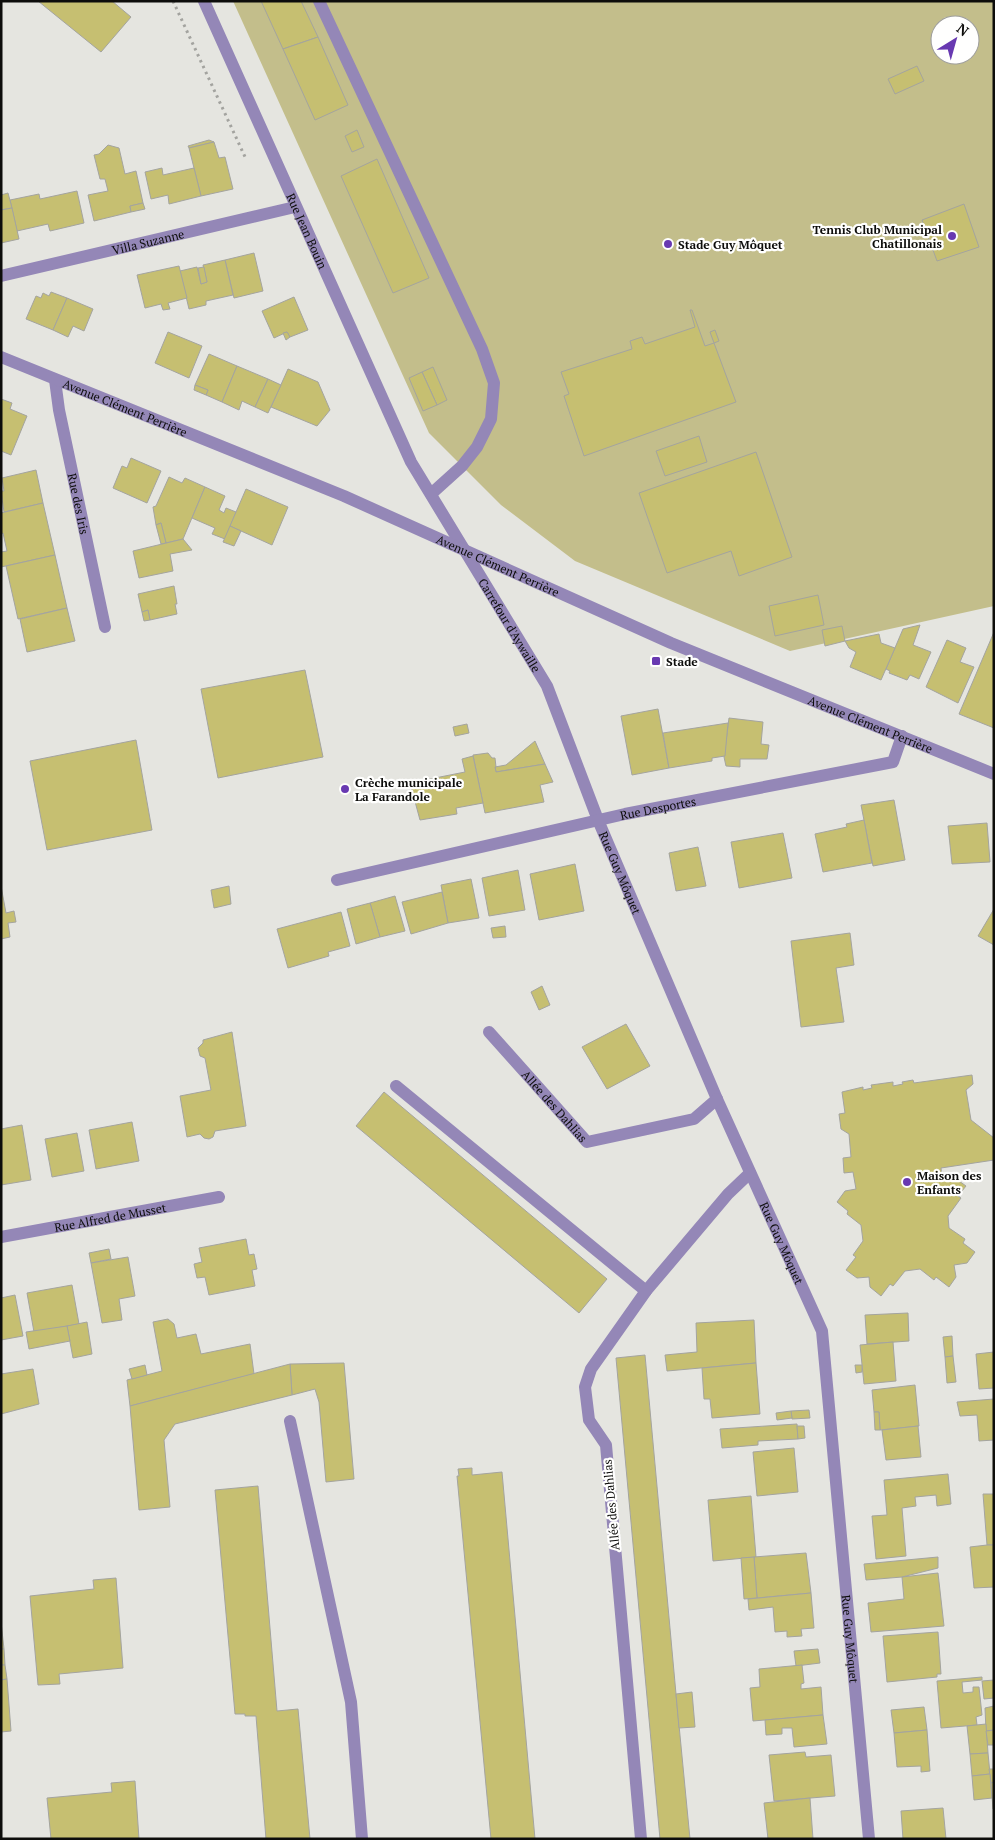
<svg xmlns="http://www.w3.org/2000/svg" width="995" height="1840" font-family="'PT Serif',serif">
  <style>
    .green { fill: #c3be8b; fill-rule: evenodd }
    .building { fill: #c6bf71; stroke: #a4a49f }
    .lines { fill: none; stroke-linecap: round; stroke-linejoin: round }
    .path { stroke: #a3a39f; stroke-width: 3; stroke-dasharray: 2.5 4; stroke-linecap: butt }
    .service { stroke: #9487b7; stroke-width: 12 }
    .minor { stroke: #9487b7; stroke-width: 12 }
    .tertiary { stroke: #9487b7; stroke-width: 12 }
    .poi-dot { fill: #6839b1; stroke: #fffffe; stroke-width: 2 }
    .labels { text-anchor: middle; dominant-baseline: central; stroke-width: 4.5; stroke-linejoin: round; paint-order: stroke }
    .poi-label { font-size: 12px; font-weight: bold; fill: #0d0d0b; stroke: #fffffe; text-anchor: start }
    .street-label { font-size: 12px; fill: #0d0d0b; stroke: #fffffe }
  </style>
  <rect width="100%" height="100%" fill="#e5e5e0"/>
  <path class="green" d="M233,1H994V606L790,651L575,561L501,505L429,433ZM940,25H970V55H940Z"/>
  <g class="building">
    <polygon points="38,1 112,1 131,17 101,52"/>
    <polygon points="261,1 301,1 318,37 283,49"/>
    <polygon points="318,37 348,105 315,120 283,49"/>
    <polygon points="917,66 924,81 895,94 888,79"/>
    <polygon points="357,130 364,147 352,152 345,136"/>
    <polygon points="209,140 214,142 189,148 188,146"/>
    <polygon points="214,142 219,158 225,157 233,189 201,196 189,148"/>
    <polygon points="108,145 119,148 125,174 136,171 143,203 130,206 131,212 94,221 88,195 108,191 105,179 100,179 94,155 99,154"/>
    <polygon points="377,159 429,278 393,293 341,176"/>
    <polygon points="162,168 163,175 194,168 201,196 169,204 168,195 151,199 145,172"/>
    <polygon points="77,191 84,223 50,231 48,224 17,231 10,200 39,194 40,199"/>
    <polygon points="8,193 12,208 1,210 1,195"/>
    <polygon points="143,203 145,209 131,212 130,206"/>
    <polygon points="964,204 979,247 937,261 922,220"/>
    <polygon points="12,208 19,239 1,243 1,210"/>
    <polygon points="254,253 263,291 234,298 225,260"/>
    <polygon points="225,260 233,295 206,301 206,305 189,309 180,271 197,267 201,284 207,282 203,265"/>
    <polygon points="179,266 187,298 168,303 170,309 163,310 161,304 145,308 137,275"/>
    <polygon points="204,267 207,282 201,284 198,268"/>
    <polygon points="51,292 67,298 53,330 26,319 36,296 41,298 43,293 49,296"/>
    <polygon points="294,297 308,330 290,337 287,332 274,338 262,311"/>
    <polygon points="67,298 93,309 84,331 73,326 68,337 53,330"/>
    <polygon points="690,310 692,310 705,346 714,343 736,402 584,456 564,396 569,394 561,372 632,349 630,341 642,337 645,344 695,327"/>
    <polygon points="715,330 719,341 714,343 710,332"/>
    <polygon points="168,332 202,346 189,378 155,363"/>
    <polygon points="287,332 290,337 286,340 283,333"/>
    <polygon points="209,354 237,366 222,402 206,395 208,390 195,385"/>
    <polygon points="237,366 268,379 255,407 242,401 239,410 222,402"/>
    <polygon points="433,367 447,400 437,405 422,372"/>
    <polygon points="288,369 318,382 330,410 317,426 271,407"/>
    <polygon points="422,372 437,405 423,411 409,378"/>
    <polygon points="268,379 281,385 268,413 255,407"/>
    <polygon points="195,385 208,390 206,395 194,390"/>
    <polygon points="1,399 12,403 10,409 27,416 11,455 1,451"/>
    <polygon points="699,436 707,462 665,476 656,451"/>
    <polygon points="756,452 792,557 739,576 731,551 667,573 639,493"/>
    <polygon points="131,458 161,471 147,503 113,488 122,466 127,468"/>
    <polygon points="36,470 43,503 4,512 1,491 4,491 2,478"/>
    <polygon points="169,477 182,483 185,478 205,487 183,539 166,543 161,523 156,525 153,507 156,506"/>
    <polygon points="205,487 225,496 219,510 224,513 226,508 236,512 225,539 212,534 215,528 192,518"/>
    <polygon points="246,489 288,507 272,545 230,526"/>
    <polygon points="43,503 55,555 1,567 1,552 7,551 3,533 1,534 1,513"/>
    <polygon points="161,523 166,543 161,544 156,525"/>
    <polygon points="230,526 241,531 234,546 223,542"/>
    <polygon points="183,539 192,550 170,554 173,571 139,578 133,551"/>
    <polygon points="55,555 67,608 18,619 6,566"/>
    <polygon points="174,586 177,604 175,604 177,614 150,620 148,610 142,612 138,594"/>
    <polygon points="818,595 824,625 775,636 769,606"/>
    <polygon points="67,608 75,641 27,652 20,619"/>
    <polygon points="148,610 150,620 144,621 142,612"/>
    <polygon points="920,625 913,645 931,652 919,679 910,675 907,680 889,673 890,671 886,669 903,629"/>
    <polygon points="842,626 845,641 825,646 822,630"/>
    <polygon points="994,632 994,728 959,714"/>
    <polygon points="879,634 881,643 895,648 881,680 850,667 856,652 849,648 845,641"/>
    <polygon points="947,640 966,648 960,662 974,667 958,703 926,687"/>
    <polygon points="305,670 323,757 218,778 201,689"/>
    <polygon points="658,709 669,768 632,775 621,716"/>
    <polygon points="729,718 763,722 761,744 769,745 767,759 740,759 740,767 726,766 724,757"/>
    <polygon points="728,723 725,756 712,758 712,761 669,768 663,733"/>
    <polygon points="467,724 469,733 455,736 453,727"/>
    <polygon points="136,740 152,830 47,850 30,761"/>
    <polygon points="535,741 545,764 496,772 495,767 506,765"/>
    <polygon points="488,753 492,758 495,758 496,767 495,767 496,772 545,764 553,782 540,785 544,802 485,813 473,755"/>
    <polygon points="473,756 483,803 456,808 457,814 420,820 410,783 465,772 462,759"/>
    <polygon points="894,800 905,860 873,866 861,805"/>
    <polygon points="864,820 872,863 823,872 815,834 847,827 846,824"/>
    <polygon points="987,823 990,862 952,864 948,826"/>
    <polygon points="783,833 792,878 739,888 731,842"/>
    <polygon points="698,847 706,886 676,891 669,853"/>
    <polygon points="575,864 584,911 539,920 530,874"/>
    <polygon points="518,870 525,910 489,916 482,878"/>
    <polygon points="471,879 479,918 448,923 441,885"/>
    <polygon points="1,886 6,913 14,911 16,922 8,923 10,937 1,939"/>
    <polygon points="229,886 231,904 214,908 211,890"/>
    <polygon points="442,892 448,923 411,934 402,902"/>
    <polygon points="395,896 405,931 380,937 370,903"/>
    <polygon points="370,903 380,937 356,944 347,909"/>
    <polygon points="994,909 994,945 978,936"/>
    <polygon points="341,912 350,946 328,952 329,956 288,968 277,929"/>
    <polygon points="505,926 506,937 493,938 491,928"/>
    <polygon points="850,933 854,965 836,968 844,1022 801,1027 791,941"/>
    <polygon points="542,986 550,1005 539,1010 531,992"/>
    <polygon points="626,1024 650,1066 607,1089 582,1047"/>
    <polygon points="232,1032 246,1126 215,1131 213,1137 209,1139 204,1138 200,1134 187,1137 180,1096 211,1090 205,1058 200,1056 198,1048 203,1043 203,1040"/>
    <polygon points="972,1075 973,1084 966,1090 971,1120 994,1138 994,1160 941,1168 942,1178 952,1176 966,1186 958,1196 961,1198 948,1216 949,1228 965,1239 963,1243 975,1252 967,1263 954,1265 956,1277 949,1287 936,1277 934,1280 920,1269 905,1271 893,1286 890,1284 881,1296 870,1287 869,1277 857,1278 846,1270 856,1257 853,1255 863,1241 861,1225 847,1214 848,1211 837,1202 845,1191 856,1189 853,1172 844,1173 843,1158 851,1157 849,1134 841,1129 839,1114 845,1113 842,1092 863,1087 863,1090 872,1088 871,1085 893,1082 893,1086 903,1084 902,1082 913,1080 914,1083"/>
    <polygon points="384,1092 607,1279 579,1313 356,1126"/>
    <polygon points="132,1122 139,1161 96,1169 89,1130"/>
    <polygon points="22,1125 31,1180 1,1185 1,1129"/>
    <polygon points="77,1133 84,1171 52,1177 45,1139"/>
    <polygon points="246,1239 249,1255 254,1254 257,1269 252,1270 255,1286 209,1295 205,1277 197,1278 194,1264 202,1262 199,1248"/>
    <polygon points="109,1249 111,1259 91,1263 89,1253"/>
    <polygon points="128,1257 135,1296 119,1299 122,1320 102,1323 91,1263"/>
    <polygon points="72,1285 79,1324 34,1332 27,1293"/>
    <polygon points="15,1295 23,1336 1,1340 1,1298"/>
    <polygon points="908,1313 909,1341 867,1344 865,1315"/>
    <polygon points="168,1319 174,1324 177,1338 196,1334 201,1354 250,1344 254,1374 130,1406 127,1380 162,1371 153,1322"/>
    <polygon points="754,1320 756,1363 667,1371 665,1355 697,1352 696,1323"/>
    <polygon points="87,1322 92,1354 73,1358 67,1326"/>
    <polygon points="67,1326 70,1341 29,1349 26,1332"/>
    <polygon points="952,1336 953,1356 945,1357 943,1337"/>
    <polygon points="893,1342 896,1381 864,1384 860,1345"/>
    <polygon points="994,1352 994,1388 979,1389 976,1354"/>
    <polygon points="645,1355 676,1694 690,1839 660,1839 616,1358"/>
    <polygon points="953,1356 956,1382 947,1383 945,1357"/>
    <polygon points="344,1363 354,1479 326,1482 319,1402 315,1389 292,1395 290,1364"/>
    <polygon points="756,1363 760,1414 712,1418 710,1399 704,1399 702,1368"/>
    <polygon points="290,1364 292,1395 175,1424 164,1440 170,1507 139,1510 130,1406"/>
    <polygon points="145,1365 147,1375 132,1379 129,1369"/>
    <polygon points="855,1365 862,1365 862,1372 856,1373"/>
    <polygon points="33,1369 39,1404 1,1414 1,1374"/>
    <polygon points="915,1385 919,1426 880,1430 879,1412 874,1412 872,1390"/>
    <polygon points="994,1399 994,1440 979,1441 977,1415 960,1416 957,1402"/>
    <polygon points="809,1410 810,1418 792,1419 791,1411"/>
    <polygon points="791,1411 792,1418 777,1420 776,1413"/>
    <polygon points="874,1412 879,1412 880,1430 875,1430"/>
    <polygon points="797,1424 798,1439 758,1441 758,1445 722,1448 720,1429"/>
    <polygon points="797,1426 804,1426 805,1438 798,1439"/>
    <polygon points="918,1426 921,1457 886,1460 882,1430"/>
    <polygon points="794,1448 798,1492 757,1496 753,1452"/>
    <polygon points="472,1468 472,1475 502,1472 535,1839 491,1839 457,1476 459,1476 458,1469"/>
    <polygon points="948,1474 951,1504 937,1506 936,1495 915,1497 916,1506 902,1508 906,1556 876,1559 872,1516 887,1515 884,1480"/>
    <polygon points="258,1486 277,1711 298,1709 310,1839 266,1839 256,1716 245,1716 245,1714 235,1714 215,1490"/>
    <polygon points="983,1494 994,1494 994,1545 987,1545"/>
    <polygon points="751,1496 756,1557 713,1561 708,1500"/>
    <polygon points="987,1545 994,1545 994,1587 974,1588 970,1547"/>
    <polygon points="806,1553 811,1593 757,1598 754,1557"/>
    <polygon points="754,1557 757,1598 744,1599 741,1558"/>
    <polygon points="938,1557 938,1568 902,1577 866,1580 864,1564"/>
    <polygon points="938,1573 944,1626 871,1632 868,1603 904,1599 902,1577"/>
    <polygon points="116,1578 123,1668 59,1674 60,1684 38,1685 30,1596 94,1589 93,1580"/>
    <polygon points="811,1593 814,1628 801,1629 802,1636 787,1637 787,1631 775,1632 773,1607 749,1610 748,1599"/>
    <polygon points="1,1622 4,1649 1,1649"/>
    <polygon points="938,1632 941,1674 937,1674 937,1677 887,1682 883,1636"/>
    <polygon points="1,1649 4,1649 5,1665 1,1665"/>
    <polygon points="818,1649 820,1663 796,1666 794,1651"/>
    <polygon points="1,1665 5,1665 7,1679 1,1680"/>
    <polygon points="802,1665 804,1683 801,1684 801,1689 821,1687 823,1715 753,1721 750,1688 760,1687 759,1669"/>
    <polygon points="982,1677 982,1680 962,1682 963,1693 973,1692 973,1687 979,1687 982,1715 976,1717 977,1725 941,1728 937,1681"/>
    <polygon points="7,1679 11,1731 1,1732 1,1680"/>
    <polygon points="994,1680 994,1698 984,1699 982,1681"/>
    <polygon points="692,1692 695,1727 679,1728 676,1694"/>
    <polygon points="994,1706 994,1730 986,1731 985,1708"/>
    <polygon points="924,1707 927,1730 894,1733 891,1710"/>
    <polygon points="823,1715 827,1744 794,1747 792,1728 782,1728 782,1734 766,1735 765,1720"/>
    <polygon points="986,1724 988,1753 970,1754 967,1726"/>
    <polygon points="927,1730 930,1771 921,1772 921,1766 897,1767 894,1733"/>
    <polygon points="994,1730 994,1745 988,1745 986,1731"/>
    <polygon points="805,1752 806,1757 831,1755 835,1796 774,1801 769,1755"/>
    <polygon points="988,1753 990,1774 972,1776 970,1754"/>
    <polygon points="989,1769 994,1769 994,1782 991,1783"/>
    <polygon points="990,1774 992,1798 974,1800 972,1776"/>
    <polygon points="135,1781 139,1839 51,1839 47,1798 112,1792 111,1783"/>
    <polygon points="994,1782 994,1809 993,1809 991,1783"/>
    <polygon points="810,1798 813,1839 768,1839 764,1803"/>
    <polygon points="943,1808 946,1839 903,1839 901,1811"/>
  </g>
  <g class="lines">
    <polyline class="path" points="173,1 246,159"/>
    <g class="service">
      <polyline points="319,1 482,349 494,383 491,419 477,447 462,466 431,494"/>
      <polyline points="396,1086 646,1291"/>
    </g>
    <g class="minor">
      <path id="s1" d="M204,1L411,462L547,686L598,820L717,1099L822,1331L869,1839"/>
      <path id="s2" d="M1,276L295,207"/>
      <path id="s3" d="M55,380L59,410L105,627"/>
      <path id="s4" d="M337,880L625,814L893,762L902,736"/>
      <path id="s5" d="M489,1032L587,1142L694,1119L717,1099"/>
      <path id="s6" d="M1,1237L219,1197"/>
      <polyline points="290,1421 351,1702 362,1839"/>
      <polyline points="641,1839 606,1445 589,1420 585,1387 591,1369 646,1291 728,1194 750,1173"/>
    </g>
    <path class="tertiary" id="s7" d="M1,357L344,496L671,643L994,774"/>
  </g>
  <g class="poi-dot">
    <circle cx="952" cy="236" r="5"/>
    <circle cx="668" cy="244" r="5"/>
    <rect x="651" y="656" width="10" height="10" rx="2.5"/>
    <circle cx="345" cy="789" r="5"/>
    <circle cx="907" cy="1182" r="5"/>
  </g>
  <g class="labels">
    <g class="poi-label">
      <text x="942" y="229" text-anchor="end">Tennis Club Municipal<tspan x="942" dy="14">Chatillonais</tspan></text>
      <text x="678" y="244">Stade Guy Môquet</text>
      <text x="666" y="661">Stade</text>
      <text x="355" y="782">Crèche municipale<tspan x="355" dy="14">La Farandole</tspan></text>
      <text x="917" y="1175">Maison des<tspan x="917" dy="14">Enfants</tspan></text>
    </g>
    <g class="street-label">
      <text stroke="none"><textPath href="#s1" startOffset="252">Rue Jean Bouin</textPath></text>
      <text stroke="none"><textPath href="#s2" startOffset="151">Villa Suzanne</textPath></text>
      <text stroke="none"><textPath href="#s7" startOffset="134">Avenue Clément Perrière</textPath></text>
      <text stroke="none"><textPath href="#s3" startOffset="126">Rue des Iris</textPath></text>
      <text stroke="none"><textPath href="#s7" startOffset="539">Avenue Clément Perrière</textPath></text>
      <text stroke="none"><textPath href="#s1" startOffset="696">Carrefour d'Aywaille</textPath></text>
      <text stroke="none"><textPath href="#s7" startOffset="944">Avenue Clément Perrière</textPath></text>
      <text stroke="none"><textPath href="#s4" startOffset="329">Rue Desportes</textPath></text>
      <text stroke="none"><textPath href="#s1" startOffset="968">Rue Guy Môquet</textPath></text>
      <text stroke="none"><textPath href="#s5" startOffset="99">Allée des Dahlias</textPath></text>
      <text stroke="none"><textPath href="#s6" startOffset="111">Rue Alfred de Musset</textPath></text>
      <text stroke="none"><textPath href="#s1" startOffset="1372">Rue Guy Môquet</textPath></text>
      <text transform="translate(611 1505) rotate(-95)">Allée des Dahlias</text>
      <text stroke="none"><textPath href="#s1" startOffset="1778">Rue Guy Môquet</textPath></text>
    </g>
  </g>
  <rect width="995" height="1840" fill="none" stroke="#0d0d0b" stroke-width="5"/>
  <g transform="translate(955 40) rotate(37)"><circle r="24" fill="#fffffe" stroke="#9e9e9d"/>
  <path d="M0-4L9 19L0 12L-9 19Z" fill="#6839b1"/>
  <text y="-8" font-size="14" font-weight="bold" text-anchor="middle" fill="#0d0d0b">N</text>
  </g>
</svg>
